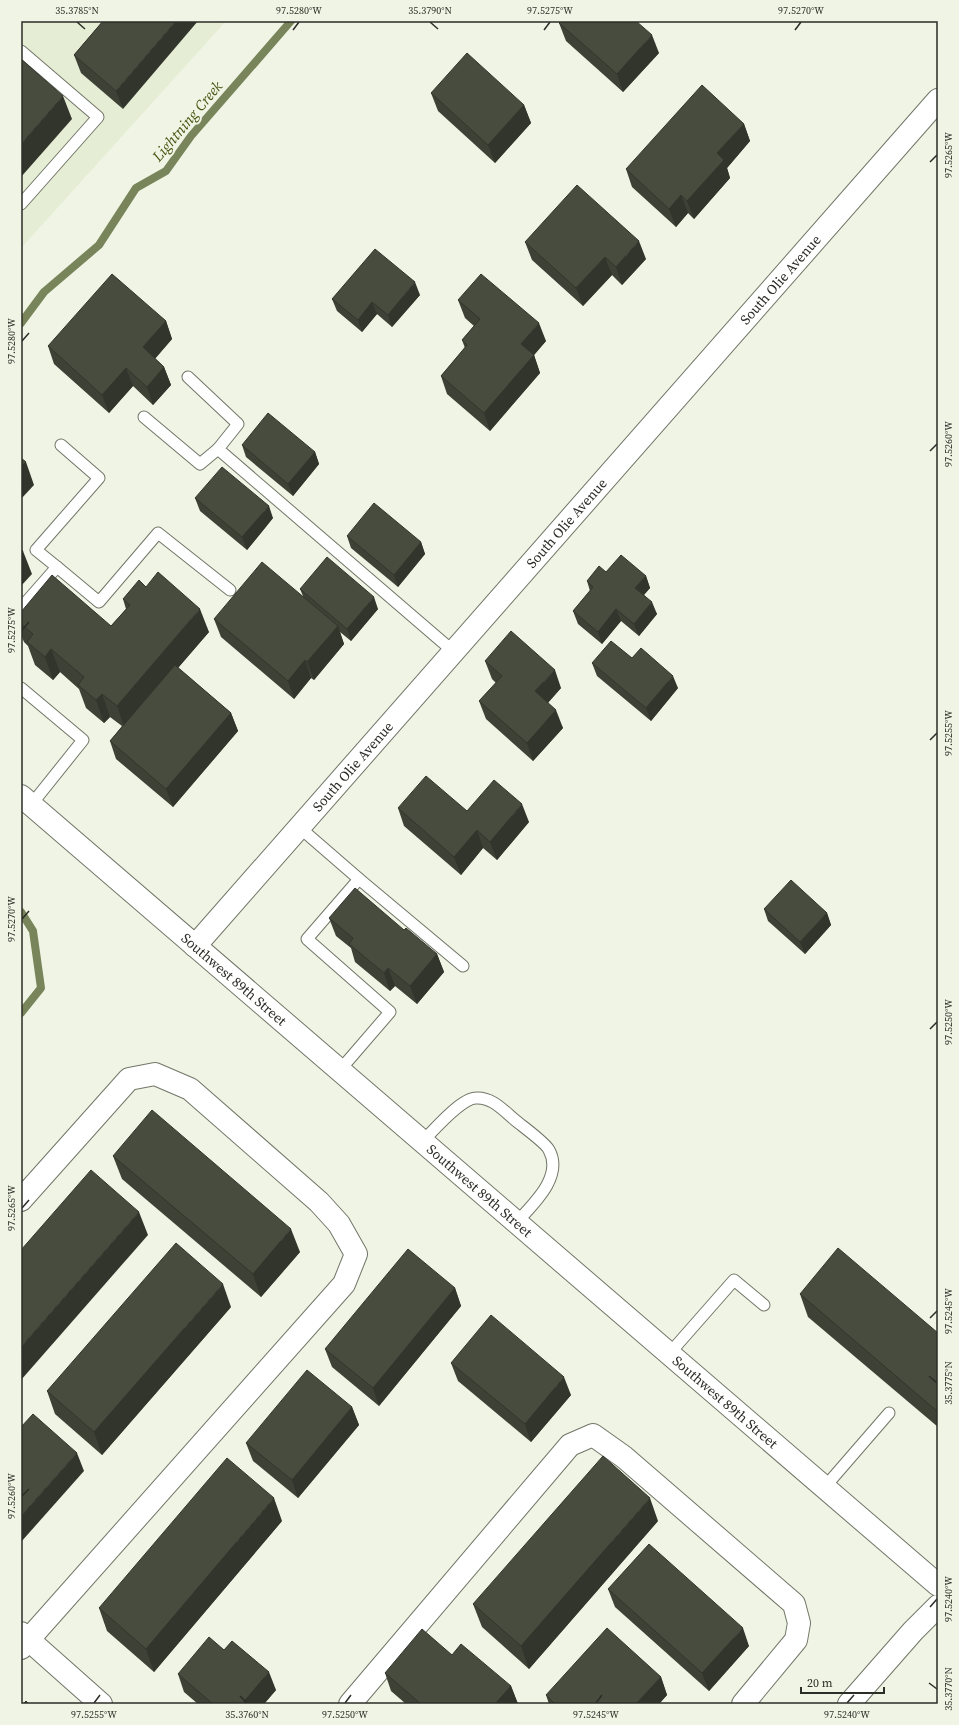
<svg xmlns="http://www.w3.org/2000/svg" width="959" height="1725" font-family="'Source Serif 4',serif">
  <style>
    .built { fill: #e6edd5 }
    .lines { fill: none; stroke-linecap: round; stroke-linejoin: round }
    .stream { stroke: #788459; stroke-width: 8 }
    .lane-casing { stroke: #727668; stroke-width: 13 }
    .street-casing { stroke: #727668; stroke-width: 24 }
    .secondary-casing { stroke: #727668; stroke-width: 24 }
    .lane { stroke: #fff; stroke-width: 11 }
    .street { stroke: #fff; stroke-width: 22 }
    .secondary { stroke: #fff; stroke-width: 22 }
    .wall { fill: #3e4136 }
    .shaded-wall { fill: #32352c }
    .building { fill: #484c3f; stroke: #32352c }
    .ticks { fill: none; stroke: #2b2d27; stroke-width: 1.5 }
    .labels { text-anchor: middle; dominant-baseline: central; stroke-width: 4; stroke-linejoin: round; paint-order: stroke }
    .street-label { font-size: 14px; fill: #2b2d27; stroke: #eff4e4 }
    .water-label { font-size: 15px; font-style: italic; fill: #45530f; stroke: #eff4e4 }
    .neatline { fill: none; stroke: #2b2d27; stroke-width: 1.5 }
    .ticks-label { font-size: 10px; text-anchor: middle; fill: #2b2d27 }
  </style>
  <rect width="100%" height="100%" fill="#eff4e4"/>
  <polygon class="built" points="21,21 226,21 21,248"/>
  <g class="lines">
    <g class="stream">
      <polyline points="21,323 44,292 99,245 136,188 166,171 191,136 291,21"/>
      <polyline points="21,912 33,931 41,988 21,1013"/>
    </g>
    <g class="lane-casing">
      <g id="lane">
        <polyline points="21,51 98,117 21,204"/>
        <polyline points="188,377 238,424 218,449 454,652"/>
        <polyline points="144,417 200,464 218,449"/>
        <polyline points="57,567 99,602 158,533 230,590"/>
        <polyline points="21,608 57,567 36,550 99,478 61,445"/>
        <polyline points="21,688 83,740 31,805"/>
        <polyline points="299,827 359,879 307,939 390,1012 340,1070"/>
        <polyline points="359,879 463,966"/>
        <path d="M422,1142C433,1131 461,1098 476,1098C492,1097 503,1110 515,1120C522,1126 546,1143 549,1150C564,1177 532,1205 516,1223"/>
        <polyline points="669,1354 734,1280 764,1305"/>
        <polyline points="824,1488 889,1413"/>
      </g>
    </g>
    <g class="street-casing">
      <g id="street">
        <path id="s1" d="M195,946L938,100"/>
        <polyline points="21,1200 129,1079 155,1074 190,1089 319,1202 339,1224 356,1254 344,1284 21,1648"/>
        <polyline points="21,1633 101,1704"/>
        <polyline points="350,1704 570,1445 593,1435 624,1457 794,1604 799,1623 796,1640 743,1704"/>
        <polyline points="849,1704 913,1631 938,1606"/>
      </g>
    </g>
    <g class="secondary-casing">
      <g id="secondary">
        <path id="s2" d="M21,796L938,1585"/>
      </g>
    </g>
    <use href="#lane" class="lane"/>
    <use href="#street" class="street"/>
    <use href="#secondary" class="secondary"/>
  </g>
  <g class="wall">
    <polygon points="103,21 123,109 81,73 74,55"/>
    <polygon points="559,23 659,53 623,92 566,41"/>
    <polygon points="431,93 524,105 531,123 495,163 438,111"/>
    <polygon points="744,124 750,141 727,168 730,178 694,219 688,213 676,227 632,187 626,169"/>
    <polygon points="525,242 646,259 622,285 612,275 583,306 532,260"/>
    <polygon points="420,295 392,327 377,314 362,332 337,311 332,299"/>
    <polygon points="458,300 546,341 534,355 540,373 490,431 447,394 441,376 465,348 462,340 474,326 465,318"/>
    <polygon points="166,321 172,339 155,359 164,367 171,385 153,405 133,386 109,413 54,364 48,346"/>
    <polygon points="242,445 315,452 319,464 293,496 246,457"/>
    <polygon points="195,498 273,518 247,550 200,511"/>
    <polygon points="347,536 421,542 425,554 398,587 351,548"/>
    <polygon points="606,572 646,576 650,588 644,595 657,614 639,636 621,621 602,644 578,624 573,611 590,591 587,581"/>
    <polygon points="146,587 209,632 178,668 231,713 238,731 173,807 116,759 110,741 122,726 110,717 104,723 86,708 79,689 60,672 53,680 35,665 28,646 24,642 21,635 21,612 111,626 126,609 123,599"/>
    <polygon points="300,589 378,609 351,641 340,632 344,644 314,680 311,678 294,699 221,637 214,619 303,596"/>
    <polygon points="632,658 678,688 651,721 597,676 592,663"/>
    <polygon points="485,661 561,688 548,703 563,728 533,761 486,719 479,701 496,683 492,679"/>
    <polygon points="398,808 467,811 529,822 497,860 483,848 461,875 404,826"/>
    <polygon points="764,909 827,913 831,925 805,954 768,921"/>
    <polygon points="329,918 404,930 437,954 444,972 417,1004 395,986 390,991 355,962 351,948 336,936"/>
    <polygon points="113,1156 300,1252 261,1297 122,1179"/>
    <polygon points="455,1288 461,1306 379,1406 332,1367 325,1349"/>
    <polygon points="800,1294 938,1333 938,1427 808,1317"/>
    <polygon points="231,1307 102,1455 55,1414 47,1391"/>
    <polygon points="451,1363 571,1395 531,1442 458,1381"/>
    <polygon points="352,1407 359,1425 298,1498 253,1461 246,1443"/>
    <polygon points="282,1521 154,1672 107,1631 99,1608"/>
    <polygon points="658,1521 529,1669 482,1627 473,1604"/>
    <polygon points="608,1589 749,1646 709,1691 615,1607"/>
    <polygon points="224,1650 276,1690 264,1704 198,1704 184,1692 178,1674"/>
    <polygon points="385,1673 511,1686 518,1704 406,1704 391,1691"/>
    <polygon points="661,1677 667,1695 659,1704 549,1704 546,1695"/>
  </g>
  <g class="shaded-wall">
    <polygon points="176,21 198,21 123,109 116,91"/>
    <polygon points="652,35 659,53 623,92 617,74"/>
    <polygon points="63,96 72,119 21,177 21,144"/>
    <polygon points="524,105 531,123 495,163 488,145"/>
    <polygon points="744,124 750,141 727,168 730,178 694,219 687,201 717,153"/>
    <polygon points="681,195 688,213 676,227 669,209"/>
    <polygon points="639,241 646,259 622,285 616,267"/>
    <polygon points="605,257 612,275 583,306 576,288"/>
    <polygon points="415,282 420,295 392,327 388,315"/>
    <polygon points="372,302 377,314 362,332 358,320"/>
    <polygon points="166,321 172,339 149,365 143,347"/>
    <polygon points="539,323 546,341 528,362 521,344"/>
    <polygon points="534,355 540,373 490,431 484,413"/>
    <polygon points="164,367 171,385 153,405 147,387"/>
    <polygon points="126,368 133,386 109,413 102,395"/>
    <polygon points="315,452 319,464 293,496 288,484"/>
    <polygon points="26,462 34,485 21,499 21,467"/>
    <polygon points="269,506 273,518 247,550 242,537"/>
    <polygon points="421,542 425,554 398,587 394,575"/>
    <polygon points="23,551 32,574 21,586 21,554"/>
    <polygon points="646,576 650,588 639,600 635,588"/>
    <polygon points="374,597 378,609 351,641 347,629"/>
    <polygon points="652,602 657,614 639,636 634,624"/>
    <polygon points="200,609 209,632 125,729 117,706"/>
    <polygon points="616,609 621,621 602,644 598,632"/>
    <polygon points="338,626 344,644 314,680 307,662"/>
    <polygon points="51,649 60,672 53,680 45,657"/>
    <polygon points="305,660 311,678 294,699 288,681"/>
    <polygon points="555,670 561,688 542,709 535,691"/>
    <polygon points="673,676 678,688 651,721 646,708"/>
    <polygon points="102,694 110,717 104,723 96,700"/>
    <polygon points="556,710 563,728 533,761 527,743"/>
    <polygon points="231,713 238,731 173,807 166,789"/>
    <polygon points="522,804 529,822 497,860 490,842"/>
    <polygon points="477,830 483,848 461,875 454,857"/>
    <polygon points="827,913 831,925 805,954 800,942"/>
    <polygon points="437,954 444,972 417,1004 410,986"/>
    <polygon points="388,968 395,986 390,991 384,973"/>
    <polygon points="139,1212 148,1235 21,1380 21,1347"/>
    <polygon points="291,1229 300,1252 261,1297 253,1274"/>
    <polygon points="223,1284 231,1307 102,1455 94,1432"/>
    <polygon points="455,1288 461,1306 379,1406 373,1388"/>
    <polygon points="564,1377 571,1395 531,1442 525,1424"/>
    <polygon points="352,1407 359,1425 298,1498 292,1480"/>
    <polygon points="77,1453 84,1471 21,1542 21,1516"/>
    <polygon points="274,1498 282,1521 154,1672 146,1649"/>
    <polygon points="650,1498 658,1521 529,1669 521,1646"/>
    <polygon points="743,1628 749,1646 709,1691 702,1673"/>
    <polygon points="269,1672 276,1690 264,1704 242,1704"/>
    <polygon points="661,1677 667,1695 659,1704 636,1704"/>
    <polygon points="511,1686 518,1704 495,1704"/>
  </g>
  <g class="building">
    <polygon points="103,21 176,21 116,91 74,55"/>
    <polygon points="561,21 636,21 652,35 617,74 559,23"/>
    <polygon points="467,53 524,105 488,145 431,93"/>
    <polygon points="21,59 63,96 21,144"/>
    <polygon points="702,85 744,124 717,153 724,160 687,201 681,195 669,209 626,169"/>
    <polygon points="577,185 639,241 616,267 605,257 576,288 525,242"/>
    <polygon points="375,249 415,282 388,315 372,302 358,320 332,299"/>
    <polygon points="112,274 166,321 143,347 164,367 147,387 126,368 102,395 48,346"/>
    <polygon points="481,274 539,323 521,344 534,355 484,413 441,376 467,345 462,340 480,319 458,300"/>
    <polygon points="268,413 315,452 288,484 242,445"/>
    <polygon points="21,458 26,462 21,467"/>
    <polygon points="222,467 269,506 242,537 195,498"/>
    <polygon points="374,503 421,542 394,575 347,536"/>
    <polygon points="21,549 23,551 21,554"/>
    <polygon points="621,555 646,576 635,588 652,602 634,624 616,609 598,632 573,611 593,587 587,581 599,566 606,572"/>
    <polygon points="327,557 374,597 347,629 300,589"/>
    <polygon points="262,562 338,626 307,662 305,660 288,681 214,619"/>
    <polygon points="158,572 200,609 117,706 102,694 96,700 78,685 84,677 51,649 45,657 27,642 33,634 21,624 21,612 52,575 111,626 130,605 123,599 139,580 146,587"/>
    <polygon points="511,631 555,670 535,691 556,710 527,743 479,701 502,676 485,661"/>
    <polygon points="611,641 632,658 641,648 673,676 646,708 592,663"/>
    <polygon points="175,665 231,713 166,789 110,741"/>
    <polygon points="426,776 467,811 494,780 522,804 490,842 477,830 454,857 398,808"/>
    <polygon points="791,880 827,913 800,942 764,909"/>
    <polygon points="355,888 404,930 406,928 437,954 410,986 388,968 384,973 349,944 353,938 329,918"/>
    <polygon points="152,1110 291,1229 253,1274 113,1156"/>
    <polygon points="91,1170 139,1212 21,1347 21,1250"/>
    <polygon points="176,1243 223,1284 94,1432 47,1391"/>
    <polygon points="838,1248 938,1333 938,1412 800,1294"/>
    <polygon points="408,1249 455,1288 373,1388 325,1349"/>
    <polygon points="491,1315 564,1377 525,1424 451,1363"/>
    <polygon points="307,1370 352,1407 292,1480 246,1443"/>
    <polygon points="33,1414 77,1453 21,1516 21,1427"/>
    <polygon points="603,1456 650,1498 521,1646 473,1604"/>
    <polygon points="227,1458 274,1498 146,1649 99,1608"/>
    <polygon points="649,1544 743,1628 702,1673 608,1589"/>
    <polygon points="607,1628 661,1677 636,1704 555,1704 546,1695"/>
    <polygon points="422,1629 452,1655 461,1644 511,1686 495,1704 421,1704 385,1673"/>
    <polygon points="209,1637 224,1650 232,1641 269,1672 242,1704 213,1704 178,1674"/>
    <polygon points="26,1701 29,1704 23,1704"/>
  </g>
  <path class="ticks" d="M77,22L85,29M430,22L438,29M293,30L299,22M544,30L550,22M795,30L801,22M930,162L937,155M22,341L29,333M930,451L937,444M22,630L29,622M930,740L937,733M22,919L29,911M930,1029L937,1022M22,1208L29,1200M930,1318L937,1311M929,1376L937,1383M22,1496L29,1489M930,1607L937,1599M929,1683L937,1689M240,1696L247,1703M94,1703L100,1695M345,1703L351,1695M596,1703L602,1695M847,1703L854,1695"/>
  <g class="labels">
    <g class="street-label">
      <text stroke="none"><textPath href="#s1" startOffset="887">South Olie Avenue</textPath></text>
      <text stroke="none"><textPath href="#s1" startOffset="563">South Olie Avenue</textPath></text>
      <text stroke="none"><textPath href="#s1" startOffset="239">South Olie Avenue</textPath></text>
      <text stroke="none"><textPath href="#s2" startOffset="281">Southwest 89th Street</textPath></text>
      <text stroke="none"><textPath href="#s2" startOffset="605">Southwest 89th Street</textPath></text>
      <text stroke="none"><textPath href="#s2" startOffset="929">Southwest 89th Street</textPath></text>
    </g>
    <g class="water-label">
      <text transform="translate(187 121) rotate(-50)">Lightning Creek</text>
    </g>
  </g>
  <rect width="959" height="1725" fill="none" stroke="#eff4e4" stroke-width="44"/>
  <path d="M801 1687v6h83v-6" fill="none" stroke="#2b2d27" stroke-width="2"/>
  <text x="807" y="1687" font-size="12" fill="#2b2d27" stroke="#eff4e4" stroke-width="3" paint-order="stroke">20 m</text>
  <rect x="22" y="22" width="915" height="1681" class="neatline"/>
  <g class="ticks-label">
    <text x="77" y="14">35.3785°N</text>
    <text x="299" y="14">97.5280°W</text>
    <text x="430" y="14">35.3790°N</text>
    <text x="550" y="14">97.5275°W</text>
    <text x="801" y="14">97.5270°W</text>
    <text transform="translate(948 155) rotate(-90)" y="4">97.5265°W</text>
    <text transform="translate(11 341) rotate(-90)" y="4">97.5280°W</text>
    <text transform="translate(948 444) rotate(-90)" y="4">97.5260°W</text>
    <text transform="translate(11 630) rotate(-90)" y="4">97.5275°W</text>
    <text transform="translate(948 733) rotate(-90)" y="4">97.5255°W</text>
    <text transform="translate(11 919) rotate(-90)" y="4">97.5270°W</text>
    <text transform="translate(948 1022) rotate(-90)" y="4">97.5250°W</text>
    <text transform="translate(11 1208) rotate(-90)" y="4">97.5265°W</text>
    <text transform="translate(948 1311) rotate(-90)" y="4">97.5245°W</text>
    <text transform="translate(948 1383) rotate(-90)" y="4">35.3775°N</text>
    <text transform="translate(11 1496) rotate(-90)" y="4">97.5260°W</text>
    <text transform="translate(948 1599) rotate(-90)" y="4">97.5240°W</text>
    <text transform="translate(948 1689) rotate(-90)" y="4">35.3770°N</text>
    <text x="94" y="1718">97.5255°W</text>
    <text x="247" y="1718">35.3760°N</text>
    <text x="345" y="1718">97.5250°W</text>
    <text x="596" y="1718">97.5245°W</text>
    <text x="847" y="1718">97.5240°W</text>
  </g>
</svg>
